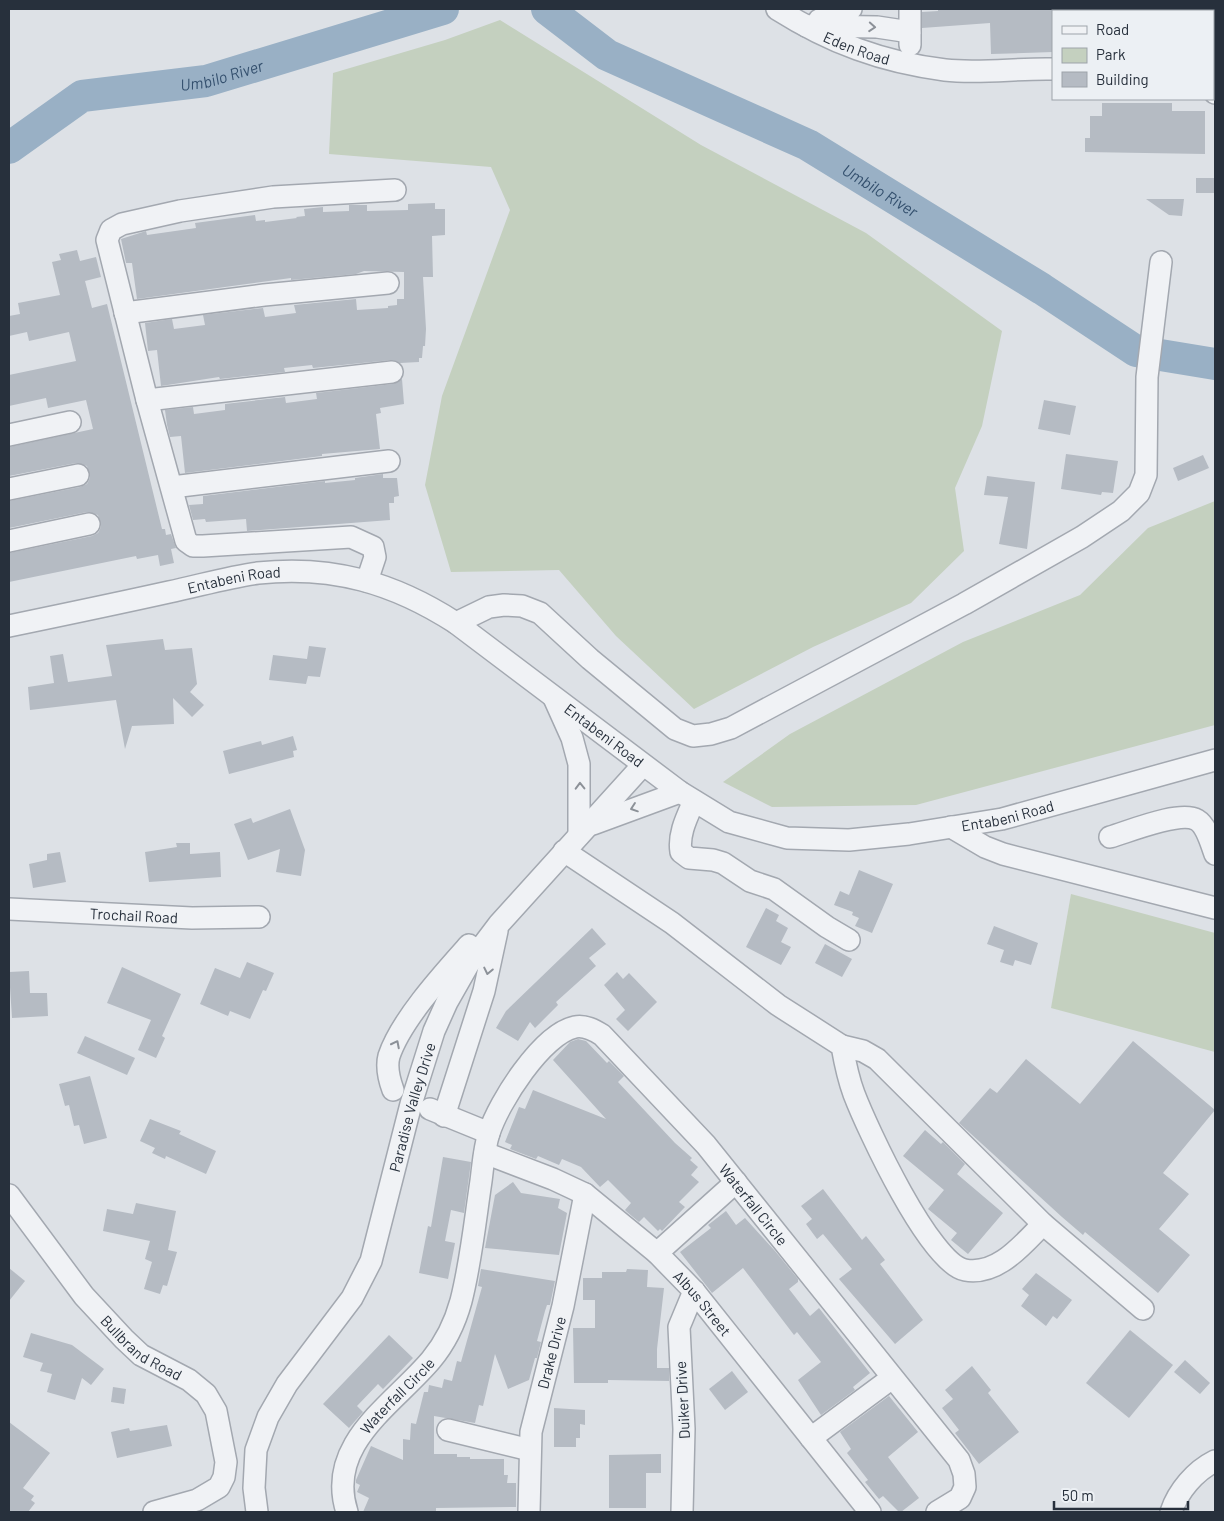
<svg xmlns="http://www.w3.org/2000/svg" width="1224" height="1521" font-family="Barlow,sans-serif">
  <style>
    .green { fill: #c4d0bf }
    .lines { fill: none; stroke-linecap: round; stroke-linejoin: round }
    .river { stroke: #99b0c5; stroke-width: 32 }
    .building { fill: #b5bbc3 }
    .minor-casing { stroke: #a3a8b0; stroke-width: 24 }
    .minor { stroke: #f0f2f5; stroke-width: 21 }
    .oneway { stroke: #8c9198 }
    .labels { text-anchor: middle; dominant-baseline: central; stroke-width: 4; stroke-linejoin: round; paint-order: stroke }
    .street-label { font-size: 15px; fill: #27303c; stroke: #ecf0f4 }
    .water-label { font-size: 16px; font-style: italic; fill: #34506e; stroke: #ecf0f4 }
  </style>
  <rect width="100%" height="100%" fill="#dde1e6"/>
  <g class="green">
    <polygon points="500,20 701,145 866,233 1002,331 982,426 955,488 964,551 911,603 813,647 694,709 616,636 559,570 451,572 425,485 442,396 510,210 491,167 329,154 333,73 445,40"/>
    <polygon points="1215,501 1215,725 916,805 772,807 723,782 790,734 963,642 1080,595 1148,528"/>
    <polygon points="1071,894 1215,933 1215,1052 1051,1008"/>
  </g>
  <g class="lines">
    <g class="river">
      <path id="s1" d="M547,9L607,55L808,145L1042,289L1136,351L1215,364"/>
      <path id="s2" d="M9,148L82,96L206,81L443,9"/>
    </g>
  </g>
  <g class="building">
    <polygon points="938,9 1053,9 1053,52 991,54 990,23 922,28 922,12 938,11"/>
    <polygon points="1102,103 1172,103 1172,111 1205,111 1205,154 1085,152 1085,138 1090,138 1090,116 1102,116"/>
    <rect x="1196" y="178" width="19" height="15"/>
    <polygon points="1146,199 1184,199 1182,216 1169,215"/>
    <polygon points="435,203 435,209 445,209 445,235 432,236 433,277 423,277 426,329 425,346 423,346 422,358 419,358 419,362 400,363 391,360 313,368 312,365 284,368 285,372 220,379 219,377 161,386 157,350 148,351 145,323 172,319 174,329 205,325 203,315 263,308 265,317 296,313 294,305 356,299 357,310 388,308 388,306 397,305 397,299 404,299 404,272 364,271 356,274 291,280 291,278 137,299 132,263 126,263 121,239 146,231 147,235 196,228 195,223 255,215 256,221 265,220 265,222 297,218 296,217 305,216 304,209 323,207 323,212 349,211 349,205 367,205 367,211 408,210 408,204"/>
    <polygon points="77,250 80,261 96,257 101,277 85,281 92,308 107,304 162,529 165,529 166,535 171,534 176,548 171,549 174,563 160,566 158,555 137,559 136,556 9,582 9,553 92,536 98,533 101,527 98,515 87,512 9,528 9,501 80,487 87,484 90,478 87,466 76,463 9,476 9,447 93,429 86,400 48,408 46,398 9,406 9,375 76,361 69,332 29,341 27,332 9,336 9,316 20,314 18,303 60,295 52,262 61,260 59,254"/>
    <polygon points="402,379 404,404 380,408 381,413 376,414 380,449 322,454 322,456 185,473 181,436 170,437 167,425 165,410 193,407 194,414 225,410 225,404 285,397 286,403 317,399 316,393 393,384"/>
    <polygon points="1044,400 1076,406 1070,435 1038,429"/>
    <polygon points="1066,454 1118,461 1113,493 1102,492 1101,495 1061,489"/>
    <polygon points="1203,455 1209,468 1178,481 1173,468"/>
    <polygon points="383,474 383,478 397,478 399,496 394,497 394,503 389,503 390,520 247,531 246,519 206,522 205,519 193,520 189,505 203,504 203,496 325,481 325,483 355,480 355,478"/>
    <polygon points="987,476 1035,482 1027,549 999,544 1008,497 984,495"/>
    <polygon points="163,639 165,650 192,648 197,684 190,692 204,705 192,717 173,698 174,724 132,726 125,749 116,700 30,710 28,687 54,683 50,656 63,654 68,682 112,676 106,645"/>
    <polygon points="309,646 326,648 320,677 308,676 306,684 269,680 273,655 307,659"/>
    <polygon points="293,736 297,750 293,751 294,757 229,774 223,751 261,741 262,745"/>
    <polygon points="290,809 305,850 301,876 276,872 280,849 248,860 234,824 251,818 253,823"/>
    <polygon points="176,843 190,843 190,854 220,852 221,877 149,882 145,852 177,847"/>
    <polygon points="60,852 66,882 33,888 29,864 47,860 47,854"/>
    <polygon points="859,870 893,884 872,933 855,926 859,918 852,915 853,912 834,905 840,891 849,895"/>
    <polygon points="766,908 779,915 776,921 788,928 781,942 791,947 781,965 746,947"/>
    <polygon points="994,926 1038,943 1031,965 1015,960 1013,966 1000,962 1004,950 987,944"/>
    <polygon points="592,928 606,944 589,958 596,966 556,1002 558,1005 535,1028 530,1022 518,1041 496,1028 506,1011"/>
    <polygon points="825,944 852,959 842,977 815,963"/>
    <polygon points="247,962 274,973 266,991 263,990 250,1019 230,1011 228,1016 200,1004 215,968 240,978"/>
    <polygon points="122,967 181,994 162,1036 165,1038 156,1058 138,1050 151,1020 107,1003"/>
    <polygon points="29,971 30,993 47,993 48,1016 12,1018 9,972"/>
    <polygon points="617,972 623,979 629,973 657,1002 628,1031 616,1019 625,1010 604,985"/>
    <polygon points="85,1036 135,1058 127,1075 77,1053"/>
    <polygon points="578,1039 586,1041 607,1063 609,1061 624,1076 618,1082 675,1143 692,1158 690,1160 698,1167 691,1175 699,1182 679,1202 685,1207 662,1231 660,1229 658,1231 644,1217 639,1222 627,1212 625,1210 631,1203 608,1180 600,1187 581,1167 562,1159 559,1165 538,1156 536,1159 510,1149 512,1145 505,1142 519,1107 525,1109 533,1090 606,1119 553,1060 570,1042"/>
    <polygon points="1133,1041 1215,1110 1163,1173 1189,1194 1159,1229 1190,1255 1158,1293 1085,1232 1083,1235 1062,1217 959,1123 990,1088 997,1093 1026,1059 1080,1104"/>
    <polygon points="90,1076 107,1138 84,1144 79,1125 74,1126 69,1105 65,1106 59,1084"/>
    <polygon points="150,1119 181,1131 179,1134 216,1151 206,1174 166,1156 165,1159 152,1153 155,1148 140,1141"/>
    <polygon points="925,1130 941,1144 943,1142 965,1164 957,1174 1003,1213 968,1254 951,1240 957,1233 928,1209 944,1190 903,1156"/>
    <polygon points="443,1157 471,1162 464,1213 451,1210 445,1241 455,1243 448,1279 419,1273 428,1226 431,1227"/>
    <polygon points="513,1182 521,1193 560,1199 558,1208 567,1213 559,1255 485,1248 495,1195"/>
    <polygon points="823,1189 862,1240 866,1236 885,1260 880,1264 923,1320 895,1344 839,1279 852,1269 823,1234 817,1239 806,1224 812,1219 801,1206"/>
    <polygon points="136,1203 176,1211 168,1250 177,1252 167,1286 163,1285 160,1294 144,1289 152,1262 145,1259 150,1241 103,1231 107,1209 133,1214"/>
    <polygon points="726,1211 736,1225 745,1218 775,1251 798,1279 798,1282 789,1289 810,1316 819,1308 870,1373 853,1387 855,1390 821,1415 798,1380 821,1362 797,1332 794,1335 743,1268 712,1293 680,1252 711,1228 708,1225"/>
    <polygon points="9,1268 25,1281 9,1301"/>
    <polygon points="481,1269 555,1281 550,1305 547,1305 545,1311 537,1341 541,1342 537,1358 535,1358 529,1380 508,1389 495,1354 483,1406 479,1405 475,1423 434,1416 434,1454 457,1454 457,1457 470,1457 470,1459 504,1459 504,1475 508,1475 507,1483 516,1483 516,1507 436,1508 436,1512 363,1512 369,1498 357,1492 360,1485 356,1483 356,1480 371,1446 403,1460 403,1439 410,1440 411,1423 416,1424 424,1392 428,1392 429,1385 442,1388 444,1379 452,1381 457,1361 461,1362 482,1287 478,1286"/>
    <polygon points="627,1269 648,1270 647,1287 664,1288 657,1349 657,1368 669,1368 669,1381 608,1380 608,1383 574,1383 573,1328 595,1328 595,1300 583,1300 583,1278 602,1278 602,1272 626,1272"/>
    <polygon points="1036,1273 1072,1300 1057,1319 1053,1316 1046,1326 1021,1306 1029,1295 1022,1289"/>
    <polygon points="1130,1330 1173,1365 1129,1418 1086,1383"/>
    <polygon points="31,1333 72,1345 104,1369 91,1385 82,1378 75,1400 47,1392 52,1374 40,1371 43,1363 23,1357"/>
    <polygon points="389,1335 413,1358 383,1389 378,1384 357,1406 363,1412 349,1428 323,1404"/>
    <polygon points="1185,1360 1210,1383 1200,1394 1174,1372"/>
    <polygon points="972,1366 991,1390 988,1393 1019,1432 979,1464 955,1433 959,1430 942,1408 953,1399 945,1390"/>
    <polygon points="732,1371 748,1392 725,1410 709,1389"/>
    <polygon points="113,1387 126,1389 124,1404 111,1402"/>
    <polygon points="889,1396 918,1432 888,1457 919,1498 901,1512 899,1512 883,1496 879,1499 865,1482 868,1480 847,1453 851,1449 840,1432"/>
    <polygon points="554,1408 585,1410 585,1425 580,1424 580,1438 576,1438 576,1447 554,1447"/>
    <polygon points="9,1422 50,1453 23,1488 34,1496 31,1500 35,1503 28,1512 9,1512"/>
    <polygon points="167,1425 172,1446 117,1458 111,1432 129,1428 130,1431"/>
    <polygon points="661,1454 661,1473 646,1473 646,1508 609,1508 609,1455"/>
  </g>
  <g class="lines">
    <g class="minor-casing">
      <g id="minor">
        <path id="s3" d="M777,9C831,43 882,62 945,70C980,74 1017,68 1053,69"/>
        <polyline points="819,20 851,9"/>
        <polyline points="806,26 877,27 910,32"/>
        <polyline points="910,45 910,9"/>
        <polyline points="1213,85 1215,93"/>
        <polyline points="125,313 264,295 388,283"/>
        <polyline points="147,400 392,372"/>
        <polyline points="9,435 70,422"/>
        <polyline points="172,487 389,461"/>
        <polyline points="9,489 78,475"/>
        <polyline points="9,541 89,524"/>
        <polyline points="367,581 375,557 373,547 351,537 203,546 193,546 186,541 147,400 107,240 111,230 122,224 180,211 273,197 395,190"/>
        <polyline points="456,623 489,607 504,605 522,606 540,613 590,659 675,729 693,736 711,734 731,728 964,604 1082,537 1121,511 1139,493 1146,475 1147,377 1161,262"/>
        <path id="s4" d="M9,626C62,615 115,604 169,592C198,586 228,577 258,573C333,565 394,583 456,623L680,792L729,822L787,838L849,840L909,834L1002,819L1215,760"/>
        <polyline points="554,698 572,738 579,764 579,835"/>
        <path d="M694,801C687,817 678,834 681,852L689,858L713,860L723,863L750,881L774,889L827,927L849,940"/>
        <polyline points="593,824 680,792"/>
        <polyline points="951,827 985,847 1003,854 1215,908"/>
        <path d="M1110,837C1128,832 1180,810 1197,820C1207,826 1211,844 1215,854"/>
        <path d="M564,851L672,923L778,1005L842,1046C845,1063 848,1078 854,1094C867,1128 930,1264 965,1270C998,1276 1023,1244 1043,1224"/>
        <path id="s5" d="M9,909L192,918L259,917"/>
        <polyline points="842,1046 863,1051 877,1059 1043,1224 1143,1309"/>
        <path d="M393,1090C389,1079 386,1067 389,1056C401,1020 444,973 469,945"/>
        <polyline points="430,1109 489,1133"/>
        <polyline points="444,1116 484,991 497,931"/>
        <path id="s6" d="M485,1153L553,1179L585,1194L657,1253L694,1291L870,1512"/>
        <path id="s7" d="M9,1195L84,1296L124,1339L141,1355L189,1380L206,1394L216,1411L226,1462L224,1477L219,1487L197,1500L154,1512"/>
        <polyline points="657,1253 736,1182"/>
        <polyline points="448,1430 530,1450"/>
        <polyline points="811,1438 892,1378"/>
        <path id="s8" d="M257,1512L254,1488L256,1450L268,1417L287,1384L352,1298L371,1261L411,1104L434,1031L447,1002L468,965L499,924L643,765"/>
        <path id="s9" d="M347,1512C325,1444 393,1405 431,1360C446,1342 455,1323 461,1301C471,1262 475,1221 481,1181C483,1166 484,1148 489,1133C499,1102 542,1034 575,1027C585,1025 594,1030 602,1035L706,1145L959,1460L964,1474L965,1487L960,1498L937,1512"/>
        <path id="s10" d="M529,1512L531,1432L563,1306L585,1194"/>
        <polyline points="682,1512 684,1429 679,1327 694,1291"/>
        <path d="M1171,1512C1178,1491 1195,1471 1215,1461"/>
      </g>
    </g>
    <use href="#minor" class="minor"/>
  </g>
  <defs><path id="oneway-chevron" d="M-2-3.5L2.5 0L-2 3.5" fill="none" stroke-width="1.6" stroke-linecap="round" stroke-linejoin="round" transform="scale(1.25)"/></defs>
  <g class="oneway">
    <use href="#oneway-chevron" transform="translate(872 27) rotate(4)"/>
    <use href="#oneway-chevron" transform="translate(580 786) rotate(-91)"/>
    <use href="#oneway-chevron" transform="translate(634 808) rotate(161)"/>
    <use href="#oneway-chevron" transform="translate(488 971) rotate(102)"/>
    <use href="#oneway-chevron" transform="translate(396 1044) rotate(-63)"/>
  </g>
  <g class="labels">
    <g class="street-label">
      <text stroke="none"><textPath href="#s3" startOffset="89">Eden Road</textPath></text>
      <text stroke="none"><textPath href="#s4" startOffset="230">Entabeni Road</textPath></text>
      <text stroke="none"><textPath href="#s4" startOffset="649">Entabeni Road</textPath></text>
      <text stroke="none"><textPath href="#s4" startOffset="1084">Entabeni Road</textPath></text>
      <text stroke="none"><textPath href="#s5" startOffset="125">Trochail Road</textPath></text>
      <text stroke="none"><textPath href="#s8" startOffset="444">Paradise Valley Drive</textPath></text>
      <text stroke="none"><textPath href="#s9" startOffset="818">Waterfall Circle</textPath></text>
      <text stroke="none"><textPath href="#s6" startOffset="269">Albus Street</textPath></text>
      <text stroke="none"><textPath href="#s7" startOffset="204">Bullbrand Road</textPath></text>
      <text stroke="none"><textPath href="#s10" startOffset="162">Drake Drive</textPath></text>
      <text stroke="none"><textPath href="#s9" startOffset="135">Waterfall Circle</textPath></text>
      <text transform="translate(682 1400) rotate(-93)">Duiker Drive</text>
    </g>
    <g class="water-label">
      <text stroke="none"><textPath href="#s2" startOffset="231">Umbilo River</textPath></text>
      <text stroke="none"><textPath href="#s1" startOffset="381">Umbilo River</textPath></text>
    </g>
  </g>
  <rect width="1224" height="1521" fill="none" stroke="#27303c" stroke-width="20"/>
  <rect x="1052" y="10" width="162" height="90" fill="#ecf0f4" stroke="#9da3aa"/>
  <rect x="1062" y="26" width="25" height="8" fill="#f0f2f5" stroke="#9da3aa"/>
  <text x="1096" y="35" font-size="15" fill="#27303c">Road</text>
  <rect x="1062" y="48" width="25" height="15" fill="#c4d0bf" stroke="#9da3aa"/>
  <text x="1096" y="60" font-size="15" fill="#27303c">Park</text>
  <rect x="1062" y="72" width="25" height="15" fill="#b5bbc3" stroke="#9da3aa"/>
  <text x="1096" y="85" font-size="15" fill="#27303c">Building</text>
  <path d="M1054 1501v8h134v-8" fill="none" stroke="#27303c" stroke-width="2.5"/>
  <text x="1062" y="1501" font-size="15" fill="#27303c" stroke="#ecf0f4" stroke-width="4" paint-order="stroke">50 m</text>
</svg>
